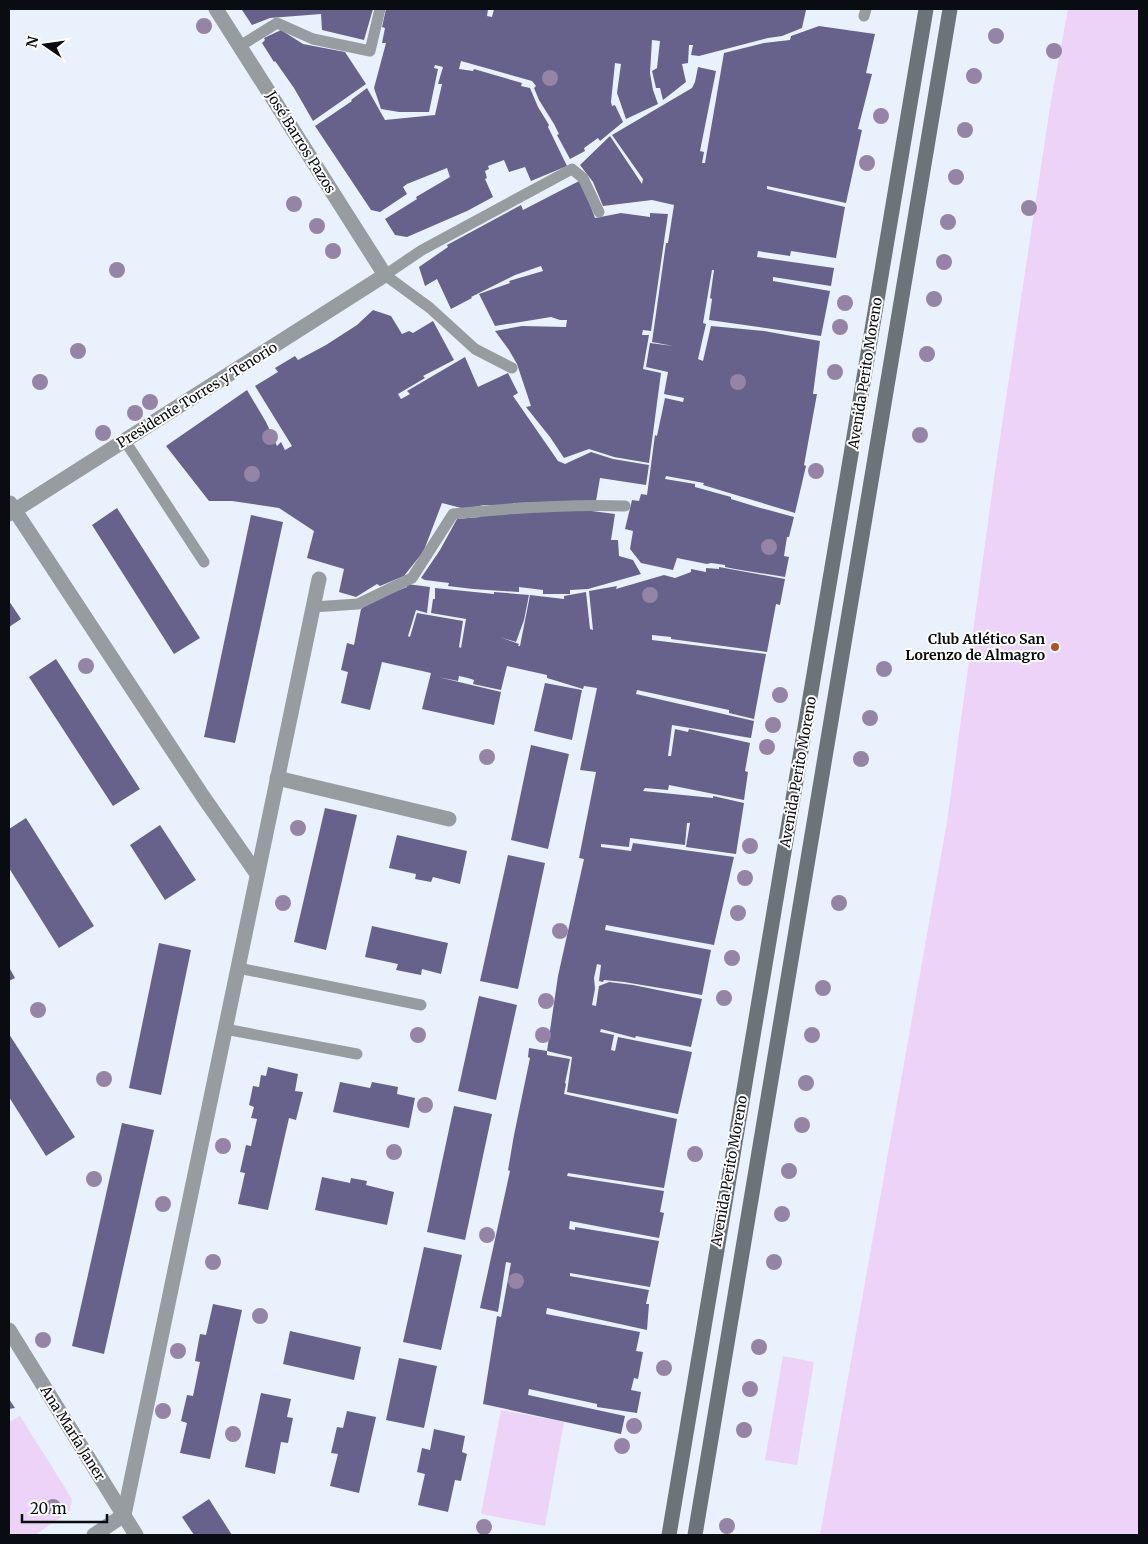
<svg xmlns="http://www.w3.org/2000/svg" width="1148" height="1544" font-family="Merriweather,serif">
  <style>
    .green { fill: #eed3f8 }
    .building { fill: #66628c }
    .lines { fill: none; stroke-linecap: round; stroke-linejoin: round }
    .lane { stroke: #969c9f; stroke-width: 11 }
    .street { stroke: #969c9f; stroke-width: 15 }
    .secondary { stroke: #6b7479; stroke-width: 15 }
    .tree { fill: #9584a6 }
    .poi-dot { fill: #b44f1f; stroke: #fff; stroke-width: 2 }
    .labels { text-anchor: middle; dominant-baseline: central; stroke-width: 4; stroke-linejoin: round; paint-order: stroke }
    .street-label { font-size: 14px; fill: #090c10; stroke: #fff }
    .poi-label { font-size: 14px; font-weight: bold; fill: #090c10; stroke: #fff; text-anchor: end }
  </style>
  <rect width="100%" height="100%" fill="#e9f1fd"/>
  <g class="green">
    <polygon points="1068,9 1139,9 1139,1535 820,1535 947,822 995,471 1050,107"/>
    <polygon points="783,1356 814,1362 797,1465 765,1460"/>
    <polygon points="501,1410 564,1422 545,1526 481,1514"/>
    <polygon points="20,1416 72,1499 70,1511 35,1535 9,1535 9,1422"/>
  </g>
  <g class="building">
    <polygon points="243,9 373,9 364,40 322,30 321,14 270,18 252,25 242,10"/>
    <polygon points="386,9 488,9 487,16 492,17 494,9 798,9 806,10 802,28 782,36 768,38 699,56 691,55 693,45 689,45 688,63 682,64 686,82 663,100 660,88 656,88 652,71 657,68 660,41 652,40 650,73 653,90 658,104 626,119 617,93 621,64 615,63 611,102 612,106 615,105 623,122 600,141 598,138 584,148 585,151 570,159 557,135 559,134 554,124 539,100 534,88 536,86 532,81 461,61 459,69 473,71 474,69 522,83 521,86 530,88 538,107 549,125 548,127 567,166 531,181 525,167 509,172 504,160 488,166 489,169 485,171 487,178 485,179 493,197 467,211 407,237 395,235 385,219 417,199 416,197 450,177 447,168 407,184 403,187 407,194 380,212 371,210 315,126 352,101 351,100 367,88 385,120 435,115 442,84 438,84 443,67 435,65 434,68 438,69 429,112 399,112 381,109 374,88 386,43 382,43 385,28 382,27"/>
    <polygon points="819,26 875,34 866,73 872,74 858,129 862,130 846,203 767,186 767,189 845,207 836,258 791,251 790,256 758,251 757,257 834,268 831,286 773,277 773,281 830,291 821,336 709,320 712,299 710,298 714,270 712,270 703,323 706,324 698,359 703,361 711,326 764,331 820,341 813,394 817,394 804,465 806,466 795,513 703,485 704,483 666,476 665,479 695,484 695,487 731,497 731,499 757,507 794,517 789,537 787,537 784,556 789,557 785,577 735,569 725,567 725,565 711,563 707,564 677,558 673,570 641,563 630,549 633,531 625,529 632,500 639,501 641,494 647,495 655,435 657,436 665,398 683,402 684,398 664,394 668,372 646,367 650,343 673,346 652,342 664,257 666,243 668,243 674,205 652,200 603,206 593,182 580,165 610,136 642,184 643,179 612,135 692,88 695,82 698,67 716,71 700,151 704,152 702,163 705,163 724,53 764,43 790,40 791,36"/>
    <polygon points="281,30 303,44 345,52 366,84 313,121 294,88 275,61 274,62 262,43 265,40 264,38"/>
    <polygon points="581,180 595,218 621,213 650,217 650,213 668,214 651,331 643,330 642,335 649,335 643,369 661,373 649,463 614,457 589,449 564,458 550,437 526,407 531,406 517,364 509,350 495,331 522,326 566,327 567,320 560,320 551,317 495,326 479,294 510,283 509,281 543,271 541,266 515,275 471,297 472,298 451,309 437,279 425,286 419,267 448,247 447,245 521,205 523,210"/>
    <polygon points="373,310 391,316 402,334 409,331 413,333 433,321 454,360 423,376 425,378 398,394 401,399 410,394 407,391 465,357 478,387 508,373 518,393 513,396 558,461 565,464 591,452 613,459 649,465 646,485 600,478 596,501 513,503 513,505 484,505 465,509 442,503 421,558 419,557 404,576 380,586 377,584 356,597 339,592 344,569 307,558 314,531 279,508 232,501 209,501 166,446 247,390 266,422 277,446 281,442 285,450 292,446 255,386 278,372 275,368 295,356 298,360 326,345 357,325"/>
    <polygon points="117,508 200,638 174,654 92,525"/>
    <polygon points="500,511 592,511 615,514 611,540 618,540 619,556 633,560 641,574 588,589 570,590 570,594 543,594 543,590 519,587 519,592 473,589 448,586 449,583 425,580 421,578 440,550 457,519 480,517 480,514"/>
    <polygon points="251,515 283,522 235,743 204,737"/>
    <polygon points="719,567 785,579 780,605 776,604 767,652 671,639 671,637 652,635 652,640 766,654 754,719 729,713 729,710 651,693 637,690 636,694 754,721 751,738 672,725 668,756 671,756 675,729 688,732 689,729 750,743 745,771 748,772 744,800 669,785 668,790 645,788 643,791 713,798 713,796 744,803 736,854 686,847 690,823 687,823 685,845 630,838 629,847 601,844 601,847 631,851 633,843 734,857 714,945 606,925 605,930 711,950 702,995 624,982 604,980 603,982 599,981 601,965 597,964 594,978 595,989 592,1005 596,1006 599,986 609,982 633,985 702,999 691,1047 636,1036 635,1038 601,1029 600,1032 614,1035 611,1050 615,1051 618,1037 692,1052 678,1114 567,1092 572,1057 547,1051 558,976 584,859 579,858 596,772 580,770 597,688 584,686 583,689 547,678 547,675 507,666 501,690 473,684 474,680 468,678 459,676 458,681 438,677 501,692 494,725 422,709 431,673 382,662 370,710 341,703 348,672 341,670 347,643 354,645 361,609 375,599 407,587 407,584 430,587 427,613 416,610 408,636 410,637 417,613 463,621 459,647 461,648 466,619 431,613 433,599 435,599 435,588 494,594 494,592 529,595 524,620 516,642 500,637 519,644 518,646 520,646 530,595 564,599 564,596 586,592 590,629 593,630 589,591 617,586 616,589 664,575 675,578 691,572 691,569 706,572 706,568 719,569"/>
    <polygon points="9,601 21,619 9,627"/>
    <polygon points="56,659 140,789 113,806 29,677"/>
    <polygon points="545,683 582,690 572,740 534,731"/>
    <polygon points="531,745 569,754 548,849 511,840"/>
    <polygon points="325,808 357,815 326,950 294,942"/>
    <polygon points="26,818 94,926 59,948 9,868 9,829"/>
    <polygon points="160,825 196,880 165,900 130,845"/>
    <polygon points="397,835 467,851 460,884 433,877 431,882 415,879 416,874 389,868"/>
    <polygon points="508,855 545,863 518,989 480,981"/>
    <polygon points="372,926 448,943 441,974 422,969 421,975 396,970 398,964 365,957"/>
    <polygon points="159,943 191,950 161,1095 129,1088"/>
    <polygon points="9,967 15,978 9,981"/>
    <polygon points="479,996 517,1005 496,1100 458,1091"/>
    <polygon points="9,1034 75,1137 46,1156 9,1097"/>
    <polygon points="529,1048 547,1051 547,1055 570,1059 565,1083 566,1084 564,1094 677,1119 664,1188 568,1173 567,1176 664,1191 660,1212 664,1213 659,1238 570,1221 569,1229 575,1230 575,1227 659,1241 650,1287 570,1273 570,1276 649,1290 646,1304 649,1304 647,1330 547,1308 546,1314 640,1332 636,1351 643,1352 638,1379 634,1378 631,1390 641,1392 637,1413 597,1407 597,1404 529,1389 528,1395 625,1416 621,1434 483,1404 497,1316 501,1317 511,1263 506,1262 498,1312 480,1308 510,1171 508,1170 514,1135 530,1058 528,1057"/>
    <polygon points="268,1067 298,1074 295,1091 303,1092 296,1120 289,1118 268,1210 238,1204 245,1173 240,1172 246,1145 251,1146 257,1119 251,1118 254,1107 249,1105 253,1086 259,1087 261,1075 266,1076"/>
    <polygon points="340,1082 370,1088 372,1082 398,1087 397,1094 415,1098 409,1128 333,1112"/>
    <polygon points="454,1106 492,1114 465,1240 427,1232"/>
    <polygon points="122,1123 154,1130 104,1354 72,1346"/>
    <polygon points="322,1177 350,1183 351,1178 367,1181 366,1185 394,1192 387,1225 315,1210"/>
    <polygon points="424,1247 462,1255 441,1350 403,1342"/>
    <polygon points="213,1304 242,1310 210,1459 180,1453 187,1423 181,1421 187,1395 193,1396 200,1362 195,1361 200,1334 206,1335"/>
    <polygon points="290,1331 361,1347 354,1380 283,1364"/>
    <polygon points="399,1358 437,1366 424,1428 386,1420"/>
    <polygon points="261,1393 291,1399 287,1417 293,1418 288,1443 281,1442 275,1474 245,1467"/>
    <polygon points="9,1399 15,1408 9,1409"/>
    <polygon points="347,1411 376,1417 359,1493 330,1486 338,1454 331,1453 337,1427 343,1428"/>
    <polygon points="434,1429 465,1436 462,1452 467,1454 461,1481 455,1480 448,1512 418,1505 425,1474 417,1472 422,1448 430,1450"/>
    <polygon points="209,1499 232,1535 194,1535 182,1517"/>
  </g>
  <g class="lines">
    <g class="lane">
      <polyline points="864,16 866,9"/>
      <polyline points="240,46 277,23 313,39 370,51 380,9"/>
      <polyline points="512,368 475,349 430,308 385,275 422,250 572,169 583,178 599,212"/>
      <polyline points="125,441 204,562"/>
      <path d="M313,607L358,604L412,578L453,514C511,508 567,504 625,506"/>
      <polyline points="238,968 421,1005"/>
      <polyline points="225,1029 357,1054"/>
    </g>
    <g class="street">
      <polyline points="10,503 202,795 257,874"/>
      <polyline points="9,514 385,275 216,9"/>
      <polyline points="277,778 449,819"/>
      <polyline points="9,1330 136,1535"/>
      <polyline points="94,1535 124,1515 319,579"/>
    </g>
    <g class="secondary">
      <polyline points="669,1535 926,9"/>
      <polyline points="695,1535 950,9"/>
    </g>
  </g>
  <g class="tree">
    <circle cx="204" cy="26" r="8"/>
    <circle cx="996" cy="36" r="8"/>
    <circle cx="1054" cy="51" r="8"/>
    <circle cx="974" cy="76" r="8"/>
    <circle cx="550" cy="78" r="8"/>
    <circle cx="881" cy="116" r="8"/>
    <circle cx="965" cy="130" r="8"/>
    <circle cx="867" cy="163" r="8"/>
    <circle cx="956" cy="177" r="8"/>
    <circle cx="294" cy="204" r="8"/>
    <circle cx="1029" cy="208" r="8"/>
    <circle cx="948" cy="222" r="8"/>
    <circle cx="317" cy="226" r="8"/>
    <circle cx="333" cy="251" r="8"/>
    <circle cx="944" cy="262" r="8"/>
    <circle cx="117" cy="270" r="8"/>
    <circle cx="934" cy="299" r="8"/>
    <circle cx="845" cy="303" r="8"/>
    <circle cx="840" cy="327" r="8"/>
    <circle cx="78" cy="351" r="8"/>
    <circle cx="927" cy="354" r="8"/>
    <circle cx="835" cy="372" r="8"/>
    <circle cx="40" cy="382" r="8"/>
    <circle cx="738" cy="382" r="8"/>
    <circle cx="150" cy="402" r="8"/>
    <circle cx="135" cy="413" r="8"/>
    <circle cx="103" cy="433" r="8"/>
    <circle cx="920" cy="435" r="8"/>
    <circle cx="270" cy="437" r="8"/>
    <circle cx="816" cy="471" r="8"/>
    <circle cx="252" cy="474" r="8"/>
    <circle cx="769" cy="547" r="8"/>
    <circle cx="650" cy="595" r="8"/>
    <circle cx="86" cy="666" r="8"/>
    <circle cx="884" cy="669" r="8"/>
    <circle cx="780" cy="695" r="8"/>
    <circle cx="870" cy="718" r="8"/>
    <circle cx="773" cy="725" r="8"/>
    <circle cx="767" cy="747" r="8"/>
    <circle cx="487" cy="757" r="8"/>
    <circle cx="861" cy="759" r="8"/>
    <circle cx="298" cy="828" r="8"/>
    <circle cx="750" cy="846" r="8"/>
    <circle cx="745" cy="878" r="8"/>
    <circle cx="283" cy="903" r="8"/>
    <circle cx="839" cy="903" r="8"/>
    <circle cx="738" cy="913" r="8"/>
    <circle cx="560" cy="931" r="8"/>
    <circle cx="732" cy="958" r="8"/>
    <circle cx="823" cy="988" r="8"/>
    <circle cx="724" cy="998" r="8"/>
    <circle cx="546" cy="1001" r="8"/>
    <circle cx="38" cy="1010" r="8"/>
    <circle cx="418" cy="1035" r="8"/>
    <circle cx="543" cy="1035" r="8"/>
    <circle cx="812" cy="1035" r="8"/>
    <circle cx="104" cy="1079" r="8"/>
    <circle cx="806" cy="1083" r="8"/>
    <circle cx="425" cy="1105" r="8"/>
    <circle cx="802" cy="1125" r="8"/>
    <circle cx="223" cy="1146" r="8"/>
    <circle cx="394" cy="1152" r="8"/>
    <circle cx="695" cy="1154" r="8"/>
    <circle cx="789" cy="1171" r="8"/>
    <circle cx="94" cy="1179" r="8"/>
    <circle cx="163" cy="1204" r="8"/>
    <circle cx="782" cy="1214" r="8"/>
    <circle cx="487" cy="1235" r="8"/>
    <circle cx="213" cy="1262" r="8"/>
    <circle cx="774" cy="1262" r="8"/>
    <circle cx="516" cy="1281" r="8"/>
    <circle cx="260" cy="1316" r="8"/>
    <circle cx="43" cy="1340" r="8"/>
    <circle cx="759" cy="1347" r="8"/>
    <circle cx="178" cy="1351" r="8"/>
    <circle cx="664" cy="1368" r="8"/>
    <circle cx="750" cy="1389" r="8"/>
    <circle cx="163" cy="1411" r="8"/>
    <circle cx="634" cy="1426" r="8"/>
    <circle cx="744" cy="1430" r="8"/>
    <circle cx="233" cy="1434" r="8"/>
    <circle cx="622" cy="1446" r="8"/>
    <circle cx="53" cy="1507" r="8"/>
    <circle cx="727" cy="1526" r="8"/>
    <circle cx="484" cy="1527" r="8"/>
  </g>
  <circle class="poi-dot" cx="1055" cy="647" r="5"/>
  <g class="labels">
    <g class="street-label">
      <text transform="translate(301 142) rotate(58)">José Barros Pazos</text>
      <text transform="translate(865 373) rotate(-81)">Avenida Perito Moreno</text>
      <text transform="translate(197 395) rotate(-32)">Presidente Torres y Tenorio</text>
      <text transform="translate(798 772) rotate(-80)">Avenida Perito Moreno</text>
      <text transform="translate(729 1171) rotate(-80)">Avenida Perito Moreno</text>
      <text transform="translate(73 1433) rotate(58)">Ana María Janer</text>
    </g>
    <g class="poi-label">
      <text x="1045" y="639">Club Atlético San<tspan x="1045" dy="16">Lorenzo de Almagro</tspan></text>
    </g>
  </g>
  <rect width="1148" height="1544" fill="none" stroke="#090c10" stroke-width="20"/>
  <g transform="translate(45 45) rotate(283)" stroke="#ffffff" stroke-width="4" paint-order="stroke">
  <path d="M0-4L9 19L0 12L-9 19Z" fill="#090c10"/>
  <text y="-8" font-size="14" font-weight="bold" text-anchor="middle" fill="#090c10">N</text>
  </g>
  <path d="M22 1514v8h85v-8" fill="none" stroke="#090c10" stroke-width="2.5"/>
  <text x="30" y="1514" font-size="15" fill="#090c10" stroke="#ffffff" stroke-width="4" paint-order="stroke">20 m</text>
</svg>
